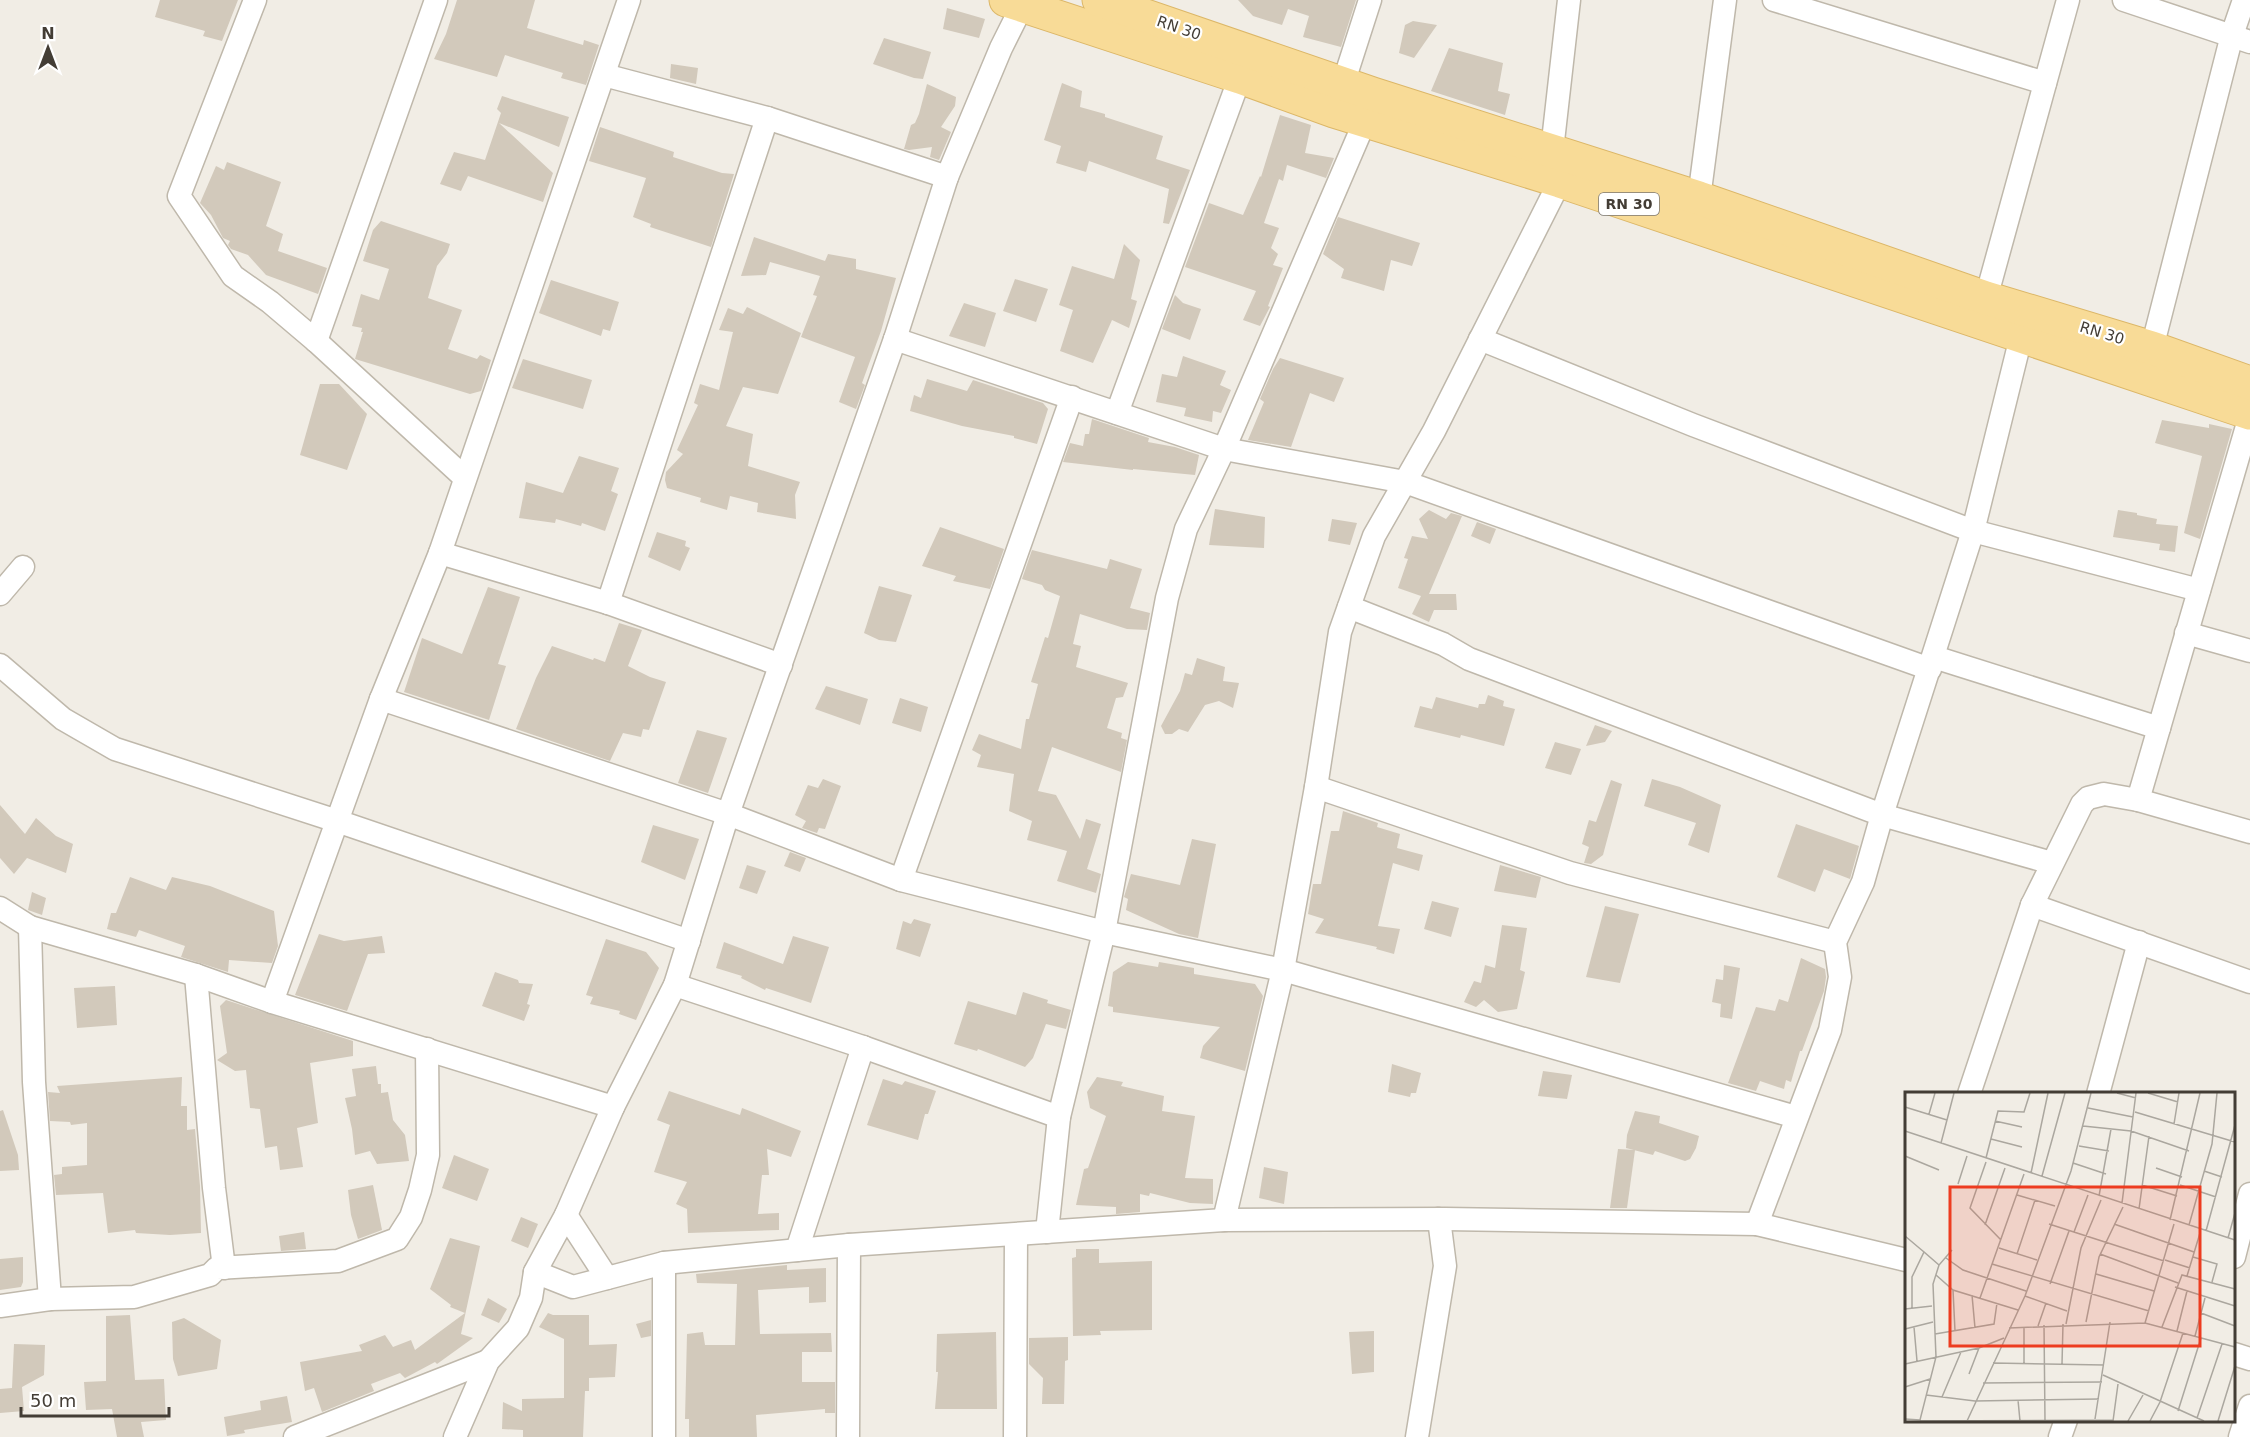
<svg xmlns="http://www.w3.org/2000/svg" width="2250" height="1437" font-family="'DejaVu Sans',sans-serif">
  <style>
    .building { fill: #d2c9bb }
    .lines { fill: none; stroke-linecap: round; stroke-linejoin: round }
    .street-casing { stroke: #bfb8ab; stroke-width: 25 }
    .primary-casing { stroke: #dcb768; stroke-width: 35 }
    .street { stroke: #fff; stroke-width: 22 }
    .primary { stroke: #f8db97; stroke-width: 33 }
    .labels { text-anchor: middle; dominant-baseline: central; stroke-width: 4.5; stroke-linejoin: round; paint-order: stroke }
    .shield { fill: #fff; stroke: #7b7772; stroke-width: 1.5 }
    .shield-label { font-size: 14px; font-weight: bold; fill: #433d35 }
    .street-label { font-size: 15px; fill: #433d35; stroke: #fff }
    .inset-road { fill: none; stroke: #aba79f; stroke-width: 1.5 }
    .view { fill: #ed3c20; fill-opacity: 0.15; stroke: #ed3c20; stroke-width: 3 }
    .inset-edge { fill: none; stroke: #433d35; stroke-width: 3 }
  </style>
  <rect width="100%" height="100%" fill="#f1ede5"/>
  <g class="building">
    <polygon points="160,0 238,0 222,41 203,36 205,31 155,17"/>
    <polygon points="457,0 535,0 527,28 583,45 584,40 599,45 586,85 561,78 563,73 505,55 497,77 434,59 446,34"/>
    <polygon points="1238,0 1356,0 1341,47 1303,37 1309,16 1288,9 1282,25 1253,16"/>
    <polygon points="947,8 985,19 979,38 943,29"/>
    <polygon points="1413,21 1437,25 1414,58 1399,53 1405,25"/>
    <polygon points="884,38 931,52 923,79 914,78 873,64"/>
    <polygon points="1449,48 1503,63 1498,91 1510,94 1505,115 1431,91"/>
    <polygon points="671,64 698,68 696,84 670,78"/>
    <polygon points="1062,83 1082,91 1080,107 1105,114 1105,117 1163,136 1156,159 1190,170 1169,224 1163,223 1169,189 1089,161 1086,172 1056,163 1061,146 1044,140"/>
    <polygon points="927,84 956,97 955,106 941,127 951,132 939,160 930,157 932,147 909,150 904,149 911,125 915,123 919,114"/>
    <polygon points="502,96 569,117 559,147 499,123 553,173 543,202 468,176 461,191 440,184 454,152 485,160 501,113 497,109"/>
    <polygon points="1280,115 1311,125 1305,153 1334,158 1326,178 1287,165 1283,181 1279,179 1264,223 1279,228 1271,248 1278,254 1273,265 1283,268 1268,306 1270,307 1260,326 1243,320 1256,291 1185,267 1209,203 1243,215 1260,176 1261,177"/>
    <polygon points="600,127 674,152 673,157 722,173 734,174 711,247 650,227 651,224 633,217 646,178 589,161"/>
    <polygon points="227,162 281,182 266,226 283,234 278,251 327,268 318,294 266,275 248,255 231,249 228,245 230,241 223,238 211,215 200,203 216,166 224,170"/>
    <polygon points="1338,217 1420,243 1412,266 1391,260 1384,291 1341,278 1344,269 1323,254"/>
    <polygon points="381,221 450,244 447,253 437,266 428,298 462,310 448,349 477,359 480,355 491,360 481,391 470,394 355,359 363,332 361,332 362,328 352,326 361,294 379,300 389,269 363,261 373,230"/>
    <polygon points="754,237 825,261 828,254 856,259 856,269 896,278 881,331 862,383 865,385 856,409 839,402 855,357 801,337 817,296 813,295 820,276 770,262 766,275 741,276"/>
    <polygon points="1124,244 1140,260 1131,299 1137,301 1129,328 1112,320 1093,363 1060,351 1073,310 1059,305 1072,266 1114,279"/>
    <polygon points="1015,279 1048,289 1036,322 1003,311"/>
    <polygon points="551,280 619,302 610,331 603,329 601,336 539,313"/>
    <polygon points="1175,295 1183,303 1201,309 1190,340 1162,329"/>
    <polygon points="964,303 996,313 985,347 949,336"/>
    <polygon points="747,307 801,333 778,394 743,387 726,426 753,434 748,466 800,482 795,495 796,519 757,512 758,503 730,496 727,510 700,502 701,498 667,488 665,480 666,472 683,454 677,450 698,405 694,403 700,384 719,390 733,332 719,330 728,308 743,314"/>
    <polygon points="1183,356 1226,371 1220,385 1231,390 1221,413 1213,411 1212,422 1184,416 1186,408 1156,402 1162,374 1177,377"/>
    <polygon points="1280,358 1344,378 1334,402 1310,393 1291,447 1248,440 1264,402 1260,399 1273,369"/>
    <polygon points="523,359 592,380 583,409 512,388"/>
    <polygon points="927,379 967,391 973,380 1043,403 1048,409 1037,444 1014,438 1014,436 962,426 910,411 914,395 921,398"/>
    <polygon points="320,384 339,384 367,414 347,470 300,455"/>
    <polygon points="1092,419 1149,438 1148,442 1175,447 1199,455 1195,475 1133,469 1133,470 1063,462 1070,443 1083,446 1085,434 1089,434"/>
    <polygon points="2162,420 2209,428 2209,424 2232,429 2200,539 2184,533 2202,456 2155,443"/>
    <polygon points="579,456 619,468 611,491 618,494 605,531 582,523 581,526 556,519 555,523 519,518 526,482 563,493"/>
    <polygon points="1215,509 1265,517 1264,548 1209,545"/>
    <polygon points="1429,510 1446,519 1451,513 1462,516 1429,594 1456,594 1457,610 1434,610 1429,622 1412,614 1421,596 1398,588 1408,559 1404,558 1412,536 1428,539 1419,519"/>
    <polygon points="2118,510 2137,513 2137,515 2157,519 2156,524 2178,526 2175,552 2159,550 2160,544 2113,537"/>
    <polygon points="1332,519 1357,523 1350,545 1328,541"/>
    <polygon points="1477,522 1496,529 1490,544 1471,536"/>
    <polygon points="940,527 1004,549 990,589 953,581 956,576 922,566"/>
    <polygon points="657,532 686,541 685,546 690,548 680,571 648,557"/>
    <polygon points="1032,550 1107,569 1110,559 1142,569 1130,608 1150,613 1147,630 1127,629 1080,614 1073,644 1081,646 1076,667 1128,683 1123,697 1116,698 1107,728 1122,733 1121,738 1127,740 1121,772 1052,747 1038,791 1056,795 1080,839 1086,819 1101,824 1087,869 1101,874 1096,893 1057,881 1067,851 1027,840 1032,821 1009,811 1014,774 977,767 981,755 972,750 979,734 1021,749 1026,719 1029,719 1038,684 1031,682 1045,637 1048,638 1060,596 1045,590 1042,585 1022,579"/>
    <polygon points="879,586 912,595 896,642 879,640 864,633"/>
    <polygon points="488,587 520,597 498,664 506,666 489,720 404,692 422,638 462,654"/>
    <polygon points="619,623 642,630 628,666 650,677 666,682 649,730 643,729 641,737 623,733 610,761 516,729 536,678 552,646 593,660 594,658 605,662"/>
    <polygon points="1197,658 1225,667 1223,681 1239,683 1233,708 1219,701 1205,705 1188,732 1179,729 1172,734 1165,734 1161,726 1180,691 1185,673 1192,675"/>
    <polygon points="826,686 868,699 860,725 815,709"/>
    <polygon points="1488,695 1504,701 1503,706 1515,709 1504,746 1461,735 1460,738 1414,727 1420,706 1432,709 1436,697 1478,708 1479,704 1485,704"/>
    <polygon points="900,698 928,707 921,732 892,723"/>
    <polygon points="1595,725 1612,731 1605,742 1586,746"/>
    <polygon points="697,730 727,738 708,793 678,783"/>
    <polygon points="1555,742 1581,749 1571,775 1545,768"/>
    <polygon points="823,779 841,786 825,829 819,828 817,833 802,828 806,821 795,815 808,785 818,788"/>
    <polygon points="1652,779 1680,787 1721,805 1709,853 1688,845 1696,823 1644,806"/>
    <polygon points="1611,780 1622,784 1603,855 1591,864 1584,863 1589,847 1582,844 1589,820 1596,822"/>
    <polygon points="0,805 25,834 36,818 56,836 73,844 66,873 27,858 14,874 0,858"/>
    <polygon points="1343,811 1378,823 1377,827 1400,834 1397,848 1423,855 1419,871 1393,863 1378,926 1400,929 1394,954 1376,949 1377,947 1315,933 1324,919 1308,914 1313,884 1321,884 1331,831 1339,831"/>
    <polygon points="1796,824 1859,846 1850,879 1824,869 1815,892 1777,877"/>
    <polygon points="653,825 699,839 685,880 641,862"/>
    <polygon points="1192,839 1216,844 1198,938 1179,934 1126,910 1128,899 1124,897 1131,874 1180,885"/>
    <polygon points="790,852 806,858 800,872 784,866"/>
    <polygon points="747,865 766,871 757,894 739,888"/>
    <polygon points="1500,865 1541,877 1536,898 1494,891"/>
    <polygon points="130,877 166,890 172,877 210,886 274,911 278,946 272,963 229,960 228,972 181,957 185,946 139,930 136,937 107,929 111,913 116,913"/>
    <polygon points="32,892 46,898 42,915 28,910"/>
    <polygon points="1432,901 1459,908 1451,937 1424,929"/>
    <polygon points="1605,906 1639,914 1620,983 1586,977"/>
    <polygon points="914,919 931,924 920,957 896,949 903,921 911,924"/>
    <polygon points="1502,925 1527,928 1520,970 1525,972 1517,1009 1498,1012 1484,1000 1476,1007 1464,1002 1474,981 1481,983 1485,965 1495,968"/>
    <polygon points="319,934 344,941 382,936 385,953 368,954 347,1011 295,995"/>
    <polygon points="793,936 829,947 811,1003 766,988 765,990 741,978 742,976 716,968 724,942 783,964"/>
    <polygon points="606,939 646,952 659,968 636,1020 619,1014 620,1011 590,1004 593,997 586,995"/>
    <polygon points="1801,958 1825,969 1826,977 1824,991 1802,1051 1800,1051 1791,1082 1786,1080 1784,1089 1760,1081 1756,1091 1728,1083 1756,1007 1775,1011 1779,999 1788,1002"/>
    <polygon points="1128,962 1158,967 1159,962 1194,968 1194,974 1255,984 1263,996 1245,1071 1200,1058 1203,1046 1220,1027 1113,1012 1113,1007 1108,1006 1113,972"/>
    <polygon points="1724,965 1740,968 1732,1019 1720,1017 1721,1004 1712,1002 1716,979 1723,980"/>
    <polygon points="495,972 518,980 519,983 533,984 527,1004 530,1005 524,1021 482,1006"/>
    <polygon points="115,986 117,1025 77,1028 74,988"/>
    <polygon points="1023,992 1048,1000 1047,1003 1071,1010 1066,1029 1046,1024 1033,1058 1025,1067 978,1049 977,1051 954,1044 968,1001 1016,1015"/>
    <polygon points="226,1000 353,1041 353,1056 310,1063 318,1123 297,1128 303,1167 280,1170 277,1146 265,1148 260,1109 250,1108 246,1070 235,1071 217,1060 227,1053 220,1006"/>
    <polygon points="1392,1064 1421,1073 1416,1093 1411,1093 1410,1097 1388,1092"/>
    <polygon points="376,1066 378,1084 381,1084 381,1093 388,1092 393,1120 405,1135 409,1161 377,1164 370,1151 355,1155 352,1129 345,1098 356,1096 352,1069"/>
    <polygon points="1543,1071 1572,1075 1567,1099 1538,1096"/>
    <polygon points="182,1077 181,1106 187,1106 187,1130 195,1129 200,1186 201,1233 170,1235 136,1233 135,1230 108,1233 103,1193 56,1195 54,1175 62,1174 62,1167 87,1165 87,1123 71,1125 70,1122 50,1121 48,1092 60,1093 57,1086"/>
    <polygon points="1097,1077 1123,1082 1121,1086 1164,1096 1162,1111 1195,1116 1185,1178 1213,1179 1213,1204 1190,1203 1150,1193 1149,1196 1140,1194 1140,1212 1116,1214 1116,1207 1076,1205 1084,1169 1088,1168 1106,1116 1090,1108 1087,1092"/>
    <polygon points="883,1079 902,1085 905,1081 936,1091 928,1114 925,1114 918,1140 867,1125"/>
    <polygon points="669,1091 740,1115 742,1108 801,1131 791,1157 767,1149 769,1175 762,1175 758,1214 779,1213 779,1230 688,1233 687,1209 676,1204 687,1182 654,1172 670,1125 657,1120"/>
    <polygon points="3,1110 18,1155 19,1170 0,1171 0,1111"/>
    <polygon points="1635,1111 1660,1116 1659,1123 1699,1136 1696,1148 1690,1159 1685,1161 1655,1151 1653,1155 1626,1148 1627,1135"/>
    <polygon points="1618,1149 1635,1150 1627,1208 1610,1208"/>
    <polygon points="454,1155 489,1169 477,1201 442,1188"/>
    <polygon points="1264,1167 1288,1172 1284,1204 1259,1198"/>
    <polygon points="373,1185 382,1230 358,1239 351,1215 348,1190"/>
    <polygon points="521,1217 538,1224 528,1248 511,1241"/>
    <polygon points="304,1232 306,1249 281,1251 279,1236"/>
    <polygon points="450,1238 480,1246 461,1334 473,1338 437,1364 435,1362 405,1378 400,1373 371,1384 374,1391 322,1412 314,1388 305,1391 300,1362 362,1351 359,1345 385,1335 393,1347 411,1340 415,1350 465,1313 450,1307 451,1305 430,1289"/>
    <polygon points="1076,1249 1099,1249 1099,1263 1152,1261 1152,1330 1100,1331 1101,1335 1073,1336 1072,1258 1076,1257"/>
    <polygon points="23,1257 23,1282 21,1287 0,1290 0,1259"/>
    <polygon points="787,1265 787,1270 826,1268 826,1302 809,1303 809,1287 758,1290 760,1334 831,1333 832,1352 802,1352 802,1382 835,1382 835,1413 825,1413 825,1409 756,1415 757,1437 689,1437 689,1419 685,1419 687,1334 703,1332 705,1345 735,1345 737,1284 697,1283 696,1274"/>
    <polygon points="488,1298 507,1309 499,1323 481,1315"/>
    <polygon points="548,1313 553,1315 589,1315 589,1345 617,1344 615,1377 589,1378 589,1391 585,1391 583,1437 523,1437 523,1430 502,1429 503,1402 522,1411 522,1399 564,1398 564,1339 539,1327"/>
    <polygon points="130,1315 135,1380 164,1379 166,1420 141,1422 144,1437 117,1437 112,1409 86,1410 84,1382 106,1381 106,1316"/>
    <polygon points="184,1318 221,1340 217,1369 178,1376 173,1359 172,1322"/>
    <polygon points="651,1320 651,1336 641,1338 636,1324"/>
    <polygon points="1374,1331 1374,1372 1352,1374 1349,1332"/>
    <polygon points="996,1332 997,1409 935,1409 938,1372 936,1372 937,1334"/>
    <polygon points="1068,1337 1068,1360 1065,1361 1064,1404 1042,1404 1043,1378 1029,1364 1029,1338"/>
    <polygon points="14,1344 45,1345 44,1375 22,1387 24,1411 0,1413 0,1389 12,1388"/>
    <polygon points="287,1396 292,1422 244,1430 245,1433 227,1436 224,1417 261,1410 260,1401"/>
  </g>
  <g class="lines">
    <g class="street-casing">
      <g id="street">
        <polyline points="255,0 179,196 233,276 270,302 316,341 465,478"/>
        <polyline points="1774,0 2045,83"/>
        <polyline points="2124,0 2250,42"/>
        <polyline points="604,75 767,118 947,177"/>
        <polyline points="1343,84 1370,0"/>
        <polyline points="1552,150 1569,0"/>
        <polyline points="1699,198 1725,0"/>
        <polyline points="1986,298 2068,0"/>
        <polyline points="895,339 1224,449 1405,482 1930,669"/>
        <polyline points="1480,339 1693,425 1973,531 2199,590"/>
        <polyline points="316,341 436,0"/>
        <polyline points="2152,348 2232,35 2244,0"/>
        <polyline points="1117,413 1240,77"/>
        <polyline points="440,553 608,603 781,665"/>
        <polyline points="0,594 23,567"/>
        <polyline points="608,603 767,118"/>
        <polyline points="1349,607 1443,644 1469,659 1882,815 2052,863"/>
        <polyline points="2186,633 2250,651"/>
        <polyline points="1934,657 2159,728"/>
        <polyline points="0,665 63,719 115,749 337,821 689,941"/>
        <polyline points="381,699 728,814 901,880 1104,932 1283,970 1796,1117"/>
        <polyline points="1316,787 1570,873 1835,942"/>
        <polyline points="2138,800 2250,416"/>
        <polyline points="901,880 1072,397"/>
        <polyline points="2032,905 2250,982"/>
        <polyline points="0,908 30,927 196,975 272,1002 613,1107"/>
        <polyline points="30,927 34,1082 50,1299"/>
        <polyline points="196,975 214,1188 224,1268"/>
        <polyline points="675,985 863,1047 1059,1117"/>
        <polyline points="272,1002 381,699 440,553 629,0"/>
        <polyline points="1969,1094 2032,905 2082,804 2088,798 2104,794 2138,800 2250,832"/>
        <polyline points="2098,1094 2139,942"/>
        <polyline points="566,1215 607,1278"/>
        <polyline points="1224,1220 1283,970 1316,787 1340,632 1374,536 1434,431 1560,181"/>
        <polyline points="1757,1224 1830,1030 1840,977 1835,942 1863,882 1882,815 1973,531 2021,337"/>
        <polyline points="1047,1232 1059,1117 1104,932 1167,598 1186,529 1224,449 1365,121"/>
        <polyline points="797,1250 863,1047"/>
        <polyline points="2234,1257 2250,1194"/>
        <polyline points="664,1263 664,1437"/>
        <polyline points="535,1272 573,1287 664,1263 849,1245 1224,1220 1445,1219 1757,1224 1906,1260"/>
        <polyline points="0,1306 50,1299 134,1297 210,1275 217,1268 338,1261 397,1239 411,1217 420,1190 428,1155 427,1049"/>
        <polyline points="2234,1354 2250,1359"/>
        <polyline points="295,1437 488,1361"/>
        <polyline points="455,1437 488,1361 518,1328 531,1298 535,1272 566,1215 613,1107 675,985 728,814 895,339 947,177 1001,48 1025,0"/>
        <polyline points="848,1437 849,1245"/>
        <polyline points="1015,1437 1016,1235"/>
        <polyline points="1417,1437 1445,1266 1439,1219"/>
        <polyline points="2060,1437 2066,1420"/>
        <polyline points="2240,1437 2250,1406"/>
      </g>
    </g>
    <g class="primary-casing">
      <g id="primary">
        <polyline points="1006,0 1240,77 1334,111 1560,181 2250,413"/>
        <polyline points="1099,0 1373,94 1699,198 1986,298 2152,348 2250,383"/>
      </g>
    </g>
    <use href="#street" class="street"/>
    <use href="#primary" class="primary"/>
  </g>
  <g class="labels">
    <rect class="shield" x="1599" y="193" width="60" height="22" rx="4.5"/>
    <g class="shield-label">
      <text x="1629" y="204">RN 30</text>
    </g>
    <g class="street-label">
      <text transform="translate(1179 28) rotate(19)">RN 30</text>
      <text transform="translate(2102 333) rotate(17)">RN 30</text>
    </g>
  </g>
  <g transform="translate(1905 1092)">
    <rect width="330" height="330" fill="#f1ede5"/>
    <path class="inset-road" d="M212,1L231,6M243,1L273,10M0,15L42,28M183,16L228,25M230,20L330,50M24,22L30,1M90,29L117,35M269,32L274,1M178,34L226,39L284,59M0,39L330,148M86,47L117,55M36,51L49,1M174,54L204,59M0,64L34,78M81,66L93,19L119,20L125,1M81,70L65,116L96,148M168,71L201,82M251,76L277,85M299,79L317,85M126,81L143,1M137,84L160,1M53,92L62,64M237,93L272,104M275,93L311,105M112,103L150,114M194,104L206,37M217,111L231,1M234,117L244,44M265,128L295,1M144,132L259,169M209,132L289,160M80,133L100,76M284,133L307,52L312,1M301,139L330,33M169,140L183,103M0,144L19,160M323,146L330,121M94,156L132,168M112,162L130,108M195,162L273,191M288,165L312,172L307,190M41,166L58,178L121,199M260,168L285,176M87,172L244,219M191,182L249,199M31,183L48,198L113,218M282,184L295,141M145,192L164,139M270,195L330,214M48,198L50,239M67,203L70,236M120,204L162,219M75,206L119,82M7,216V185L19,160L34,173M0,217L27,214M296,221L330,234M181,230L194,165L218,115M240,231L269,132M161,232L176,156L196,108M139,233L140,329M133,234L141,211M9,235L12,269M119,235V272M257,235L277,183L330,197M104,236L240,231L330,255M0,237L28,230M272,239L282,199M30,242L89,232L92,211M290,244L300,206M88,271L199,273M0,272L74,256L99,246M157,272L158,232M64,282L74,256M198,283L299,329M78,291L197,290M0,295L25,287M21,303L70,309L194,307M37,305L56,260M113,308L115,329M273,319L296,246M292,326L317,252M0,327L15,328L31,265L28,192L34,173L47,158M190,327L205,230M15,329L208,328M62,329L120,204L166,79L186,1M208,329L213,292M223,329L238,303M245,329L255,310L278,241M313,329L330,274"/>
    <path class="view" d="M45,95H295V254H45Z"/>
    <rect width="330" height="330" class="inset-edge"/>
  </g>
  <g transform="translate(48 48)" stroke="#ffffff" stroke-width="4.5" paint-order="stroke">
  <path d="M0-4.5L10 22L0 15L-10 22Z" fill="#433d35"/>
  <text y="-9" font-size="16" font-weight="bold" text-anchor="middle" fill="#433d35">N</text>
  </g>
  <path d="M21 1407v9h148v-9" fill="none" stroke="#433d35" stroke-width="3"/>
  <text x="30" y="1407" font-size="18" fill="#433d35" stroke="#ffffff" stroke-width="4.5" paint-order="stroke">50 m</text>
</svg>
